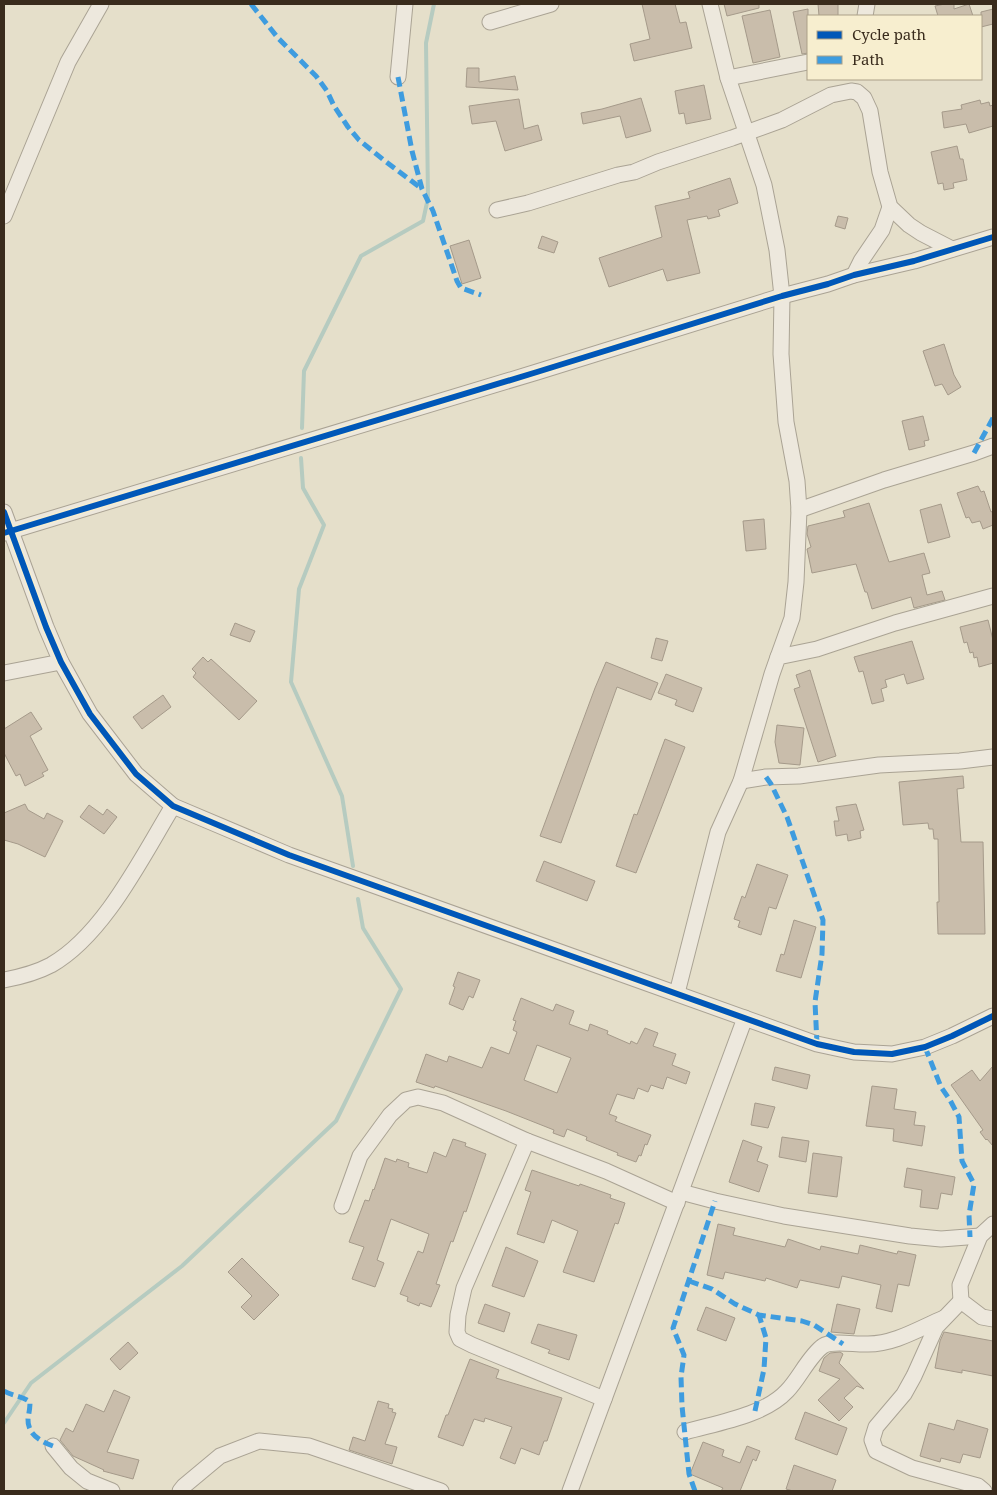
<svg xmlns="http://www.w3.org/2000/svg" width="997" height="1495" font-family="'Noto Serif',serif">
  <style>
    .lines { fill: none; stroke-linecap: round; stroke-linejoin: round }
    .stream { stroke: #b6cbc0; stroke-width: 4 }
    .building { fill: #c9bdab; stroke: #a59a8a; fill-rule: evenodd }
    .minor-casing { stroke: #aaa394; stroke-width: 17 }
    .minor { stroke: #ede8dd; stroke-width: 15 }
    .quiet { stroke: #3e9cdf; stroke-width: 5; stroke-dasharray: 10 5; stroke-linecap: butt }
    .cycleway-casing { stroke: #f7eecf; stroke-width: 9 }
    .cycleway { stroke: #0057b8; stroke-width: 6 }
  </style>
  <rect width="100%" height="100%" fill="#e5dfca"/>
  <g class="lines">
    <g class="stream">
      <polyline points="302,428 304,371 361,256 423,221 428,198 426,43 434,4"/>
      <polyline points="301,458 303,488 324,525 299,589 291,682 342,796 353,866"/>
      <polyline points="4,1423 31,1383 182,1266 336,1121 401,989 363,928 358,899"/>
    </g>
  </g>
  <g class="building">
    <polygon points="642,4 675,4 680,23 686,22 692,48 634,61 630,44 650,39"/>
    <polygon points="724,4 759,4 759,8 727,16"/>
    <polygon points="818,4 838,4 838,16 819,16"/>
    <polygon points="945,4 954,4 954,9 969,4 973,16 938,16 935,6"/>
    <polygon points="808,9 808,53 802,54 793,12"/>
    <polygon points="993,9 993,24 981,27 981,12"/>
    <polygon points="770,10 780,57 753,63 742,16"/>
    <polygon points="467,68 479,68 479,82 515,76 518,90 466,87"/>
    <polygon points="704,85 711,119 686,124 684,113 679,114 675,91"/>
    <polygon points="641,98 651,131 626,138 620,116 583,124 581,113 602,109"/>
    <polygon points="519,99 524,129 538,125 542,140 505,151 496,121 472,124 469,106"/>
    <polygon points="980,100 981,104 989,102 990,106 993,105 993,126 969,133 966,124 944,128 942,112 962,109 961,105"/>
    <polygon points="957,146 960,159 963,159 967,180 953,183 954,188 944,190 943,183 938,184 931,152"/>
    <polygon points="730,178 738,203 718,210 720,216 708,219 707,216 687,220 700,273 667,281 663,269 609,287 599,258 662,237 655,206 690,198 688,192"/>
    <polygon points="838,216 848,218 845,229 835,226"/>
    <polygon points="542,236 558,242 554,253 538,248"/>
    <polygon points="469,240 481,278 462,284 450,246"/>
    <polygon points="944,344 954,375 961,387 948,395 942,384 935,386 923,351"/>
    <polygon points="923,416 929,440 924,441 925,446 909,450 902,421"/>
    <polygon points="978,486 981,492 984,491 991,512 993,511 993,525 983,529 980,521 972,523 969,517 966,518 957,493"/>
    <polygon points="869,503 889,562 924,553 930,573 922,575 927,595 942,591 945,600 914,608 911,597 872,609 867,592 865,592 856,564 812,573 807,549 811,547 807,534 808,526 845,517 843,511"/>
    <polygon points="941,504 950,537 928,543 920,510"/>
    <polygon points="764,519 766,549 746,551 743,521"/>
    <polygon points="988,620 993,640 993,663 979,667 977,657 974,658 973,652 970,653 967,642 964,643 960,627"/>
    <polygon points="235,623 255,631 250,642 230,635"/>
    <polygon points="656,638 668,641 662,661 651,658"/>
    <polygon points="912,641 924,679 907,684 904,674 885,680 887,687 881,689 884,701 872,704 863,671 859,672 854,657"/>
    <polygon points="203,657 208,662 211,659 257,701 239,720 193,677 196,673 192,669"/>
    <polygon points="606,662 658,683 651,700 617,687 561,843 540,836 595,688"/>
    <polygon points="810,670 836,756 818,762 794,689 800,687 796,675"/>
    <polygon points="666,674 702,688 693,712 675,705 677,700 658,693"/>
    <polygon points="163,695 171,707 142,729 133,717"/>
    <polygon points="31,712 42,729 30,736 48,770 42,773 44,776 25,786 20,774 16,776 4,753 4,729"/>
    <polygon points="777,725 804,728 800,765 779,763 775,742"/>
    <polygon points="665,739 685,747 636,873 616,866 634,814 637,815"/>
    <polygon points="963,776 964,788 957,789 961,842 983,842 985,934 938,934 937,902 939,902 938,839 934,839 933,829 929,829 928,823 903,825 899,782"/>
    <polygon points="25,804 28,810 44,819 47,813 63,821 45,857 18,844 4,840 4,813"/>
    <polygon points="856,804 864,830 860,831 861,838 848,841 847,834 836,836 834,821 839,821 836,807"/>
    <polygon points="89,805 103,815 107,809 117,817 104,834 80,817"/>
    <polygon points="544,861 595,881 587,901 536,881"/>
    <polygon points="757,864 788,875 776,909 769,907 761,935 738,927 740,921 734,919 742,896 745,898"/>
    <polygon points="794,920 816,927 801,978 776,971 781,954 784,955"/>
    <polygon points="458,972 480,980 473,998 469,996 463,1010 449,1004 455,987 453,986"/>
    <path d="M521,998L553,1011L556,1004L574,1011L569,1024L588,1031L590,1024L608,1031L607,1034L630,1044L631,1041L637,1044L645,1028L658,1033L653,1046L676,1054L672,1065L690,1072L686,1084L667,1077L663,1089L651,1085L648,1092L638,1088L634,1099L617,1094L609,1114L617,1117L615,1121L651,1135L647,1145L645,1144L641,1156L639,1155L636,1162L617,1155L618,1153L586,1140L587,1137L567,1129L564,1137L553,1133L554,1130L506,1111L435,1086L434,1088L416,1082L426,1054L447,1062L449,1056L482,1068L491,1047L509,1054L517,1032L513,1030L516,1021L513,1020ZM537,1045L571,1058L557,1093L524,1080Z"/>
    <polygon points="993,1066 993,1146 987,1139 986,1140 980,1132 983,1130 951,1085 972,1070 980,1081"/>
    <polygon points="775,1067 810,1075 807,1089 772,1080"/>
    <polygon points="872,1086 897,1089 894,1109 916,1112 914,1125 925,1126 922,1146 893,1141 894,1129 866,1126"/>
    <polygon points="755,1103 775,1107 768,1128 751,1125"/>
    <polygon points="782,1137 809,1141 806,1162 779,1157"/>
    <polygon points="453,1139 466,1143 465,1146 486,1154 466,1212 464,1211 453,1242 451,1241 436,1284 440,1285 431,1307 420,1303 419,1306 407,1301 408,1297 400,1294 418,1251 423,1253 429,1234 391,1219 377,1260 384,1263 375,1287 352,1279 364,1247 349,1242 365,1200 369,1201 373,1189 374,1190 385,1158 396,1162 397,1159 409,1163 408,1167 427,1173 434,1152 446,1157"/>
    <polygon points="743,1140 762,1147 757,1161 768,1165 759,1192 729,1182"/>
    <polygon points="813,1153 842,1157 837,1197 808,1193"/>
    <polygon points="907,1168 955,1177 952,1195 941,1193 938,1209 920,1207 922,1190 904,1187"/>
    <polygon points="532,1170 579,1186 580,1184 611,1195 610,1198 625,1203 618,1224 615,1223 594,1282 563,1272 578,1231 552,1220 544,1243 517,1234 531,1192 525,1190"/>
    <polygon points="718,1224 735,1228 733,1235 785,1247 788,1239 820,1250 821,1246 858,1254 860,1245 897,1254 898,1251 916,1255 909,1286 898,1284 892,1312 876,1308 881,1285 842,1276 839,1288 800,1280 797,1288 766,1278 765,1281 725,1272 723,1279 707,1275"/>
    <polygon points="506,1247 538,1261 524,1297 492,1286"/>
    <polygon points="242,1258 279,1295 254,1320 241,1307 252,1296 228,1272"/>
    <polygon points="485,1304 510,1313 504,1332 478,1323"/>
    <polygon points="837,1304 860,1309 854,1334 831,1332"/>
    <polygon points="706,1307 735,1318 726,1341 697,1330"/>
    <polygon points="538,1324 577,1335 569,1360 548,1353 550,1350 531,1343"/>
    <polygon points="944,1332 993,1341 993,1376 962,1370 962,1373 935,1368 940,1341"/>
    <polygon points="128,1342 138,1353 120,1370 110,1359"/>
    <polygon points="840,1352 843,1354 839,1363 864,1389 857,1386 844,1398 853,1407 839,1421 818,1400 840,1379 819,1371 824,1358 830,1353"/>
    <polygon points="470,1359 499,1370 496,1378 562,1398 547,1441 544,1441 539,1455 521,1448 515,1464 500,1458 512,1427 485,1418 484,1422 474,1419 463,1446 438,1437 446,1415 448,1415"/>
    <polygon points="114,1390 130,1397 107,1452 139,1460 133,1479 103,1471 104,1470 73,1456 60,1440 66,1428 73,1432 86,1404 104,1412"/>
    <polygon points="378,1401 389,1404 388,1408 393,1409 392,1412 396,1413 385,1444 397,1447 392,1464 349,1450 353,1437 365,1441"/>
    <polygon points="805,1412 847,1428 837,1455 795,1439"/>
    <polygon points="957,1420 988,1429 980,1458 963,1454 960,1463 941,1458 940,1462 920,1456 929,1423 954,1430"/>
    <polygon points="703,1442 724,1450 722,1456 740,1463 747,1446 760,1451 756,1461 753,1459 740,1491 721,1491 723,1488 690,1474"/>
    <polygon points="794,1465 836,1480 832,1491 793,1491 786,1489"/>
  </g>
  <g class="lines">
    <g class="minor-casing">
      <g id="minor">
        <polyline points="710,4 728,78 764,185 777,250 782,296 781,354 786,422 797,481 799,510 796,582 792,618 778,657"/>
        <polyline points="865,16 867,4"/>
        <polyline points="490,22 551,4"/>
        <polyline points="398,77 405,4"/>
        <polyline points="728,78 808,62"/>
        <polyline points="497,210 528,203 618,175 634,172 658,162 732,138 782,120 831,95 851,91 857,92 864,98 870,111 880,172 890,207 909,225 921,233 952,249"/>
        <polyline points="4,216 68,62 101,4"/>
        <polyline points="854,275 861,261 882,230 890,207"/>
        <polyline points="799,510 884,480 974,453 993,446"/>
        <polyline points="4,512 46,627 61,662 90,714 136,774 173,806 289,855 817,1044 854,1052 892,1054 925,1047 952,1036 993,1016"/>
        <polyline points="4,533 537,372 782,296 828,284 854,275 914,261 993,237"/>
        <polyline points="4,673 61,662"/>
        <polyline points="741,781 766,777 799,776 879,765 960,761 993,757"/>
        <path d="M4,980C20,977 36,973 51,965C104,935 142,857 173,806"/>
        <polyline points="677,993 718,832 741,781 772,674 778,657 817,649 895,623 993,596"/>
        <polyline points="527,1141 464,1288 458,1315 457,1332 460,1339 472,1345 604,1399"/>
        <polyline points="681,1192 715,1201 784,1216 910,1236 941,1239 980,1236"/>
        <polyline points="342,1206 360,1156 390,1115 406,1100 418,1097 443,1103 527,1141 606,1171 677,1203"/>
        <polyline points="993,1224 980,1236 960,1285 961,1301 982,1317 993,1319"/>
        <polyline points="961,1301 936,1327 914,1376 904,1394 876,1427 872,1440 876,1451 912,1468 978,1486 984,1491"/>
        <path d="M685,1432C716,1423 764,1416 787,1391C799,1379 809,1356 823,1346C832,1340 857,1345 868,1344C895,1344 920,1328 944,1318"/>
        <polyline points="53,1446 71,1468 87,1481 112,1491"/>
        <polyline points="180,1491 184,1486 220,1456 259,1441 309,1446 441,1491"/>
        <polyline points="570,1491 745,1018"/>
      </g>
    </g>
    <use href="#minor" class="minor"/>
    <g class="quiet">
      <polyline points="251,4 278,38 316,76 327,91 334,106 348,127 359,140 385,161 422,189"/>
      <polyline points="398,77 412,151 422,189 433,211 457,281 461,288 481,295"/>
      <polyline points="974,453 993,418"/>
      <polyline points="766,777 771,784 787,817 823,920 822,954 815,1002 817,1044"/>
      <polyline points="925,1047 941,1087 950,1100 959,1117 962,1161 974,1184 969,1215 970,1237"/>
      <polyline points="689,1281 712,1289 735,1304 759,1315 802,1321 814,1325 843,1344"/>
      <path d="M4,1391C12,1396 23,1396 30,1402C30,1408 29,1413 28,1418C27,1434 40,1441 53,1446"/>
      <polyline points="755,1411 764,1369 766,1338 759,1315"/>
      <polyline points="695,1491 689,1474 682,1406 681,1377 684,1355 673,1328 715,1201"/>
    </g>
    <g class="cycleway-casing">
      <g id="cycleway">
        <polyline points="4,512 46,627 61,662 90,714 136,774 173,806 289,855 817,1044 854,1052 892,1054 925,1047 952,1036 993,1016"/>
        <polyline points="4,533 537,372 782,296 828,284 854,275 914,261 993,237"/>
      </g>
    </g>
    <use href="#cycleway" class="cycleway"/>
  </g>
  <rect width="997" height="1495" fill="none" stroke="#392b1c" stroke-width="10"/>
  <rect x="807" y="15" width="175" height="65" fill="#f7eecf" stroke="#aba087"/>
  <rect x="817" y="31" width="25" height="8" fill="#0057b8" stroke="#aba087"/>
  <text x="852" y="40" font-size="15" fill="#392b1c">Cycle path</text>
  <rect x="817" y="56" width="25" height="8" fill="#3e9cdf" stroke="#aba087"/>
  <text x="852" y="65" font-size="15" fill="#392b1c">Path</text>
</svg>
